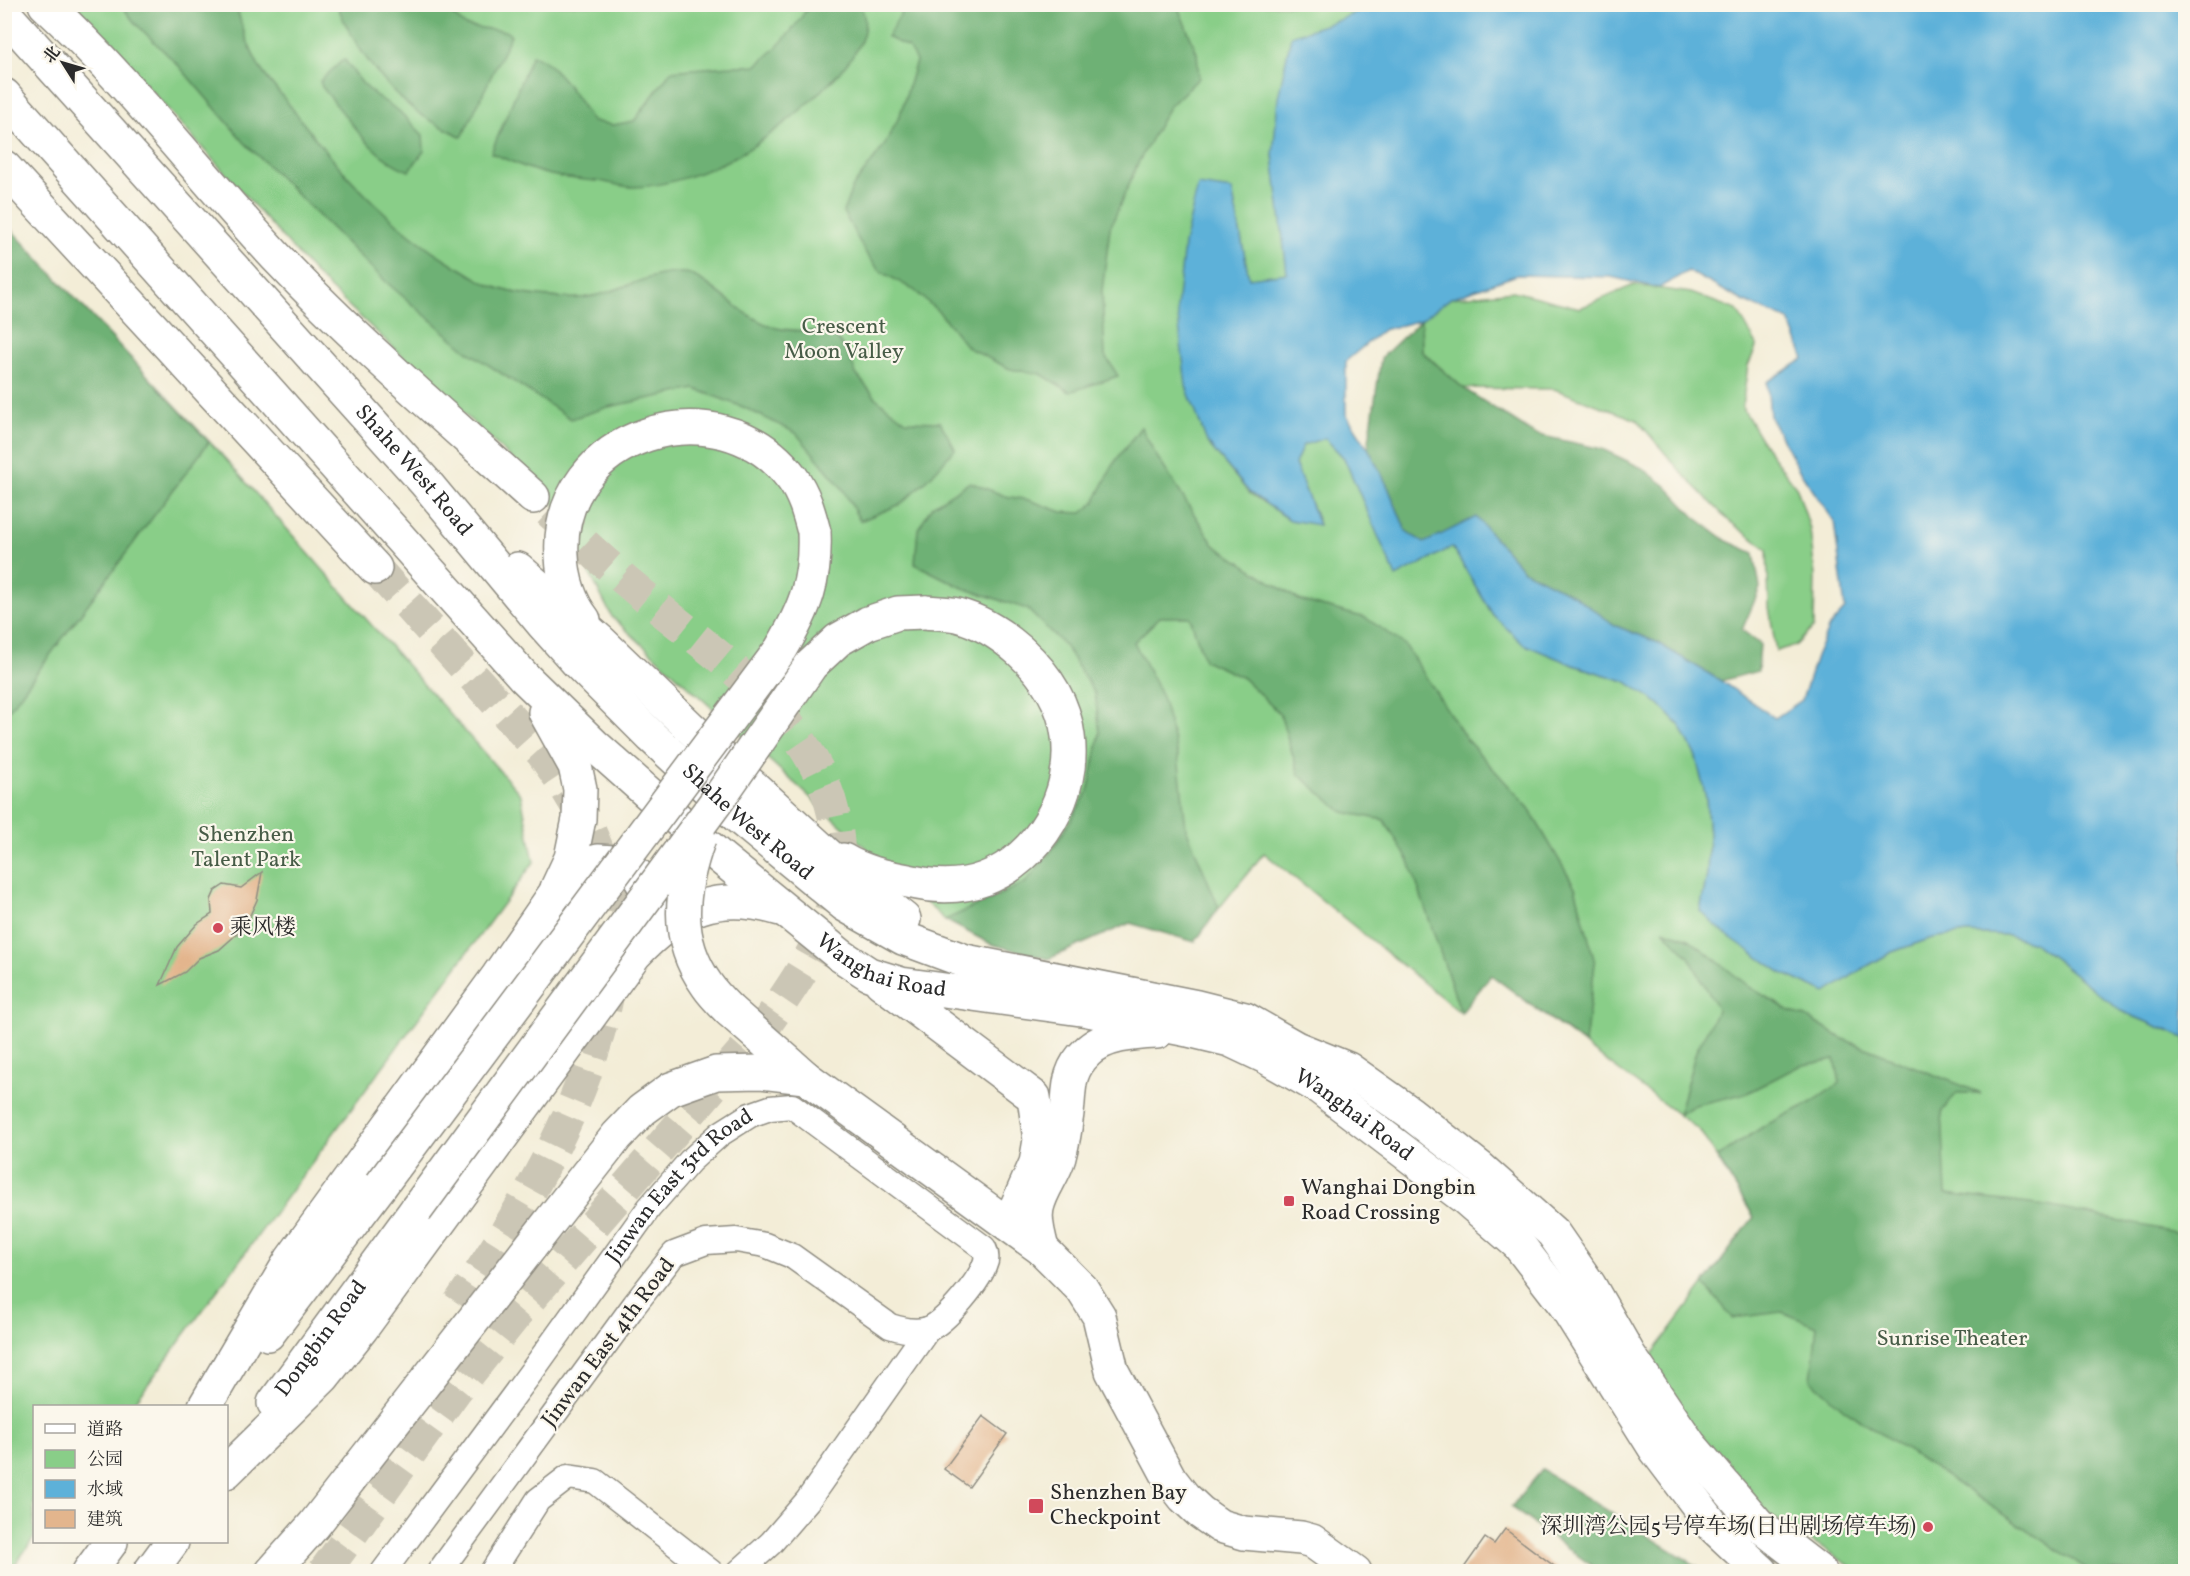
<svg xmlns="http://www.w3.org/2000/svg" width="2190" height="1576" font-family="Vollkorn,'Noto Serif SC',serif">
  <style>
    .green { fill: #89ce88; stroke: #5a7c5a; stroke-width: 1.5 }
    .forest { fill: #6eb174; stroke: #4c6e50; stroke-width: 1.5 }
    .water { fill: #5db1d9; stroke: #446e82; stroke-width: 1.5; fill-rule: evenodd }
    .building { fill: #e3b58d }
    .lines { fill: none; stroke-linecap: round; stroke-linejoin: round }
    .highway-tunnel { stroke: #cbc6b5; stroke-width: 33; stroke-dasharray: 33 16; stroke-linecap: butt }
    .street-casing { stroke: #8f8c81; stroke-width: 27 }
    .primary-casing { stroke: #8f8c81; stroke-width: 36 }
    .highway-casing { stroke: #8f8c81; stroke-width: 36 }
    .street { stroke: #fff; stroke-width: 24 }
    .primary { stroke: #fff; stroke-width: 33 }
    .highway { stroke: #fff; stroke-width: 33 }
    .primary-bridge-casing { stroke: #8f8c81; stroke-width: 36; stroke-linecap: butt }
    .primary-bridge { stroke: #fff; stroke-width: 33 }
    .poi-dot { fill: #d1495b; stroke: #fbf7ec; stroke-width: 2 }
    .labels { text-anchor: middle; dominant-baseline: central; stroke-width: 4.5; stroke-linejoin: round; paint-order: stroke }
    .park-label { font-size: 22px; fill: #475c47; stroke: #fbf7ec }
    .street-label { font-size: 22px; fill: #2b2b2b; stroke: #fbf7ec }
    .poi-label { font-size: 22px; fill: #2b2b2b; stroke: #fbf7ec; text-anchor: start }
  </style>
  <rect width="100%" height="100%" fill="#fbf7ec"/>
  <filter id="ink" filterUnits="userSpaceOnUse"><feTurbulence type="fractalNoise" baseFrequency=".0167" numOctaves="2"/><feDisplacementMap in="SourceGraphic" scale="12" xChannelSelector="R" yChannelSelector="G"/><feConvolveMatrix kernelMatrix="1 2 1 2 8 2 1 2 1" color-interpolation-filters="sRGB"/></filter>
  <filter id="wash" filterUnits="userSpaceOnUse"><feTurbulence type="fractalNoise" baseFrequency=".008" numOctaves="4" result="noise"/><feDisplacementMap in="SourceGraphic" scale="24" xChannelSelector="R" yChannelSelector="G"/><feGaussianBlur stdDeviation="1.35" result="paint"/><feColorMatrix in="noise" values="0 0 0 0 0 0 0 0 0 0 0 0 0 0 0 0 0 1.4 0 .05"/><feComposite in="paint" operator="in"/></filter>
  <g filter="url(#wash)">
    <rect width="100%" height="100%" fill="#f3edd7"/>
    <g class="green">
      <polygon points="74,5 1372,5 1339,20 1273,155 1288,273 1249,279 1232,191 1207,442 1249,493 1290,520 1319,524 1295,464 1303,445 1325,438 1344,458 1396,576 1452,547 1493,615 1573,665 1625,681 1658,703 1680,726 1696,757 1706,798 1709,835 1707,875 1700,911 1754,954 1782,973 1826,993 1862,969 1892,952 1932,938 1966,933 2008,935 2033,943 2062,964 2121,1011 2185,1038 2185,1571 1858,1571 1757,1507 1719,1472 1648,1360 1754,1217 1700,1131 1491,975 1461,1013 1264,853 1219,908 1195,942 1130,923 1048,959 991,944 945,920 612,617 548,493 319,278"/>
      <polygon points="4,223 222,455 521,795 534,862 132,1406 34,1406 34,1538 10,1572 4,1571"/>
      <polygon points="1634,285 1691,293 1737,310 1757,345 1748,366 1742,407 1765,446 1797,488 1810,529 1815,576 1814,627 1796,645 1776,651 1769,607 1767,549 1729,521 1681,472 1637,420 1554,389 1463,388 1422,351 1421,320 1451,298 1513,291 1580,308"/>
    </g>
    <g class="forest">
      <polygon points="907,4 1177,5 1197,53 1199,78 1169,107 1138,163 1110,228 1102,291 1105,355 1118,376 1070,392 1041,374 1010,369 968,348 940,313 914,290 880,271 867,255 843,212 852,188 884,146 900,115 916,61 909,48 887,37"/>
      <path d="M121,5H236C241,25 249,49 260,68C269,82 281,94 291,107C337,169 389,226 456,266C468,272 479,281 492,286C515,295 542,297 567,298C610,301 641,271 685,273C691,273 696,278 701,280C725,295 746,318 773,327C792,333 812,329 832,333L848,353L856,374L878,400L906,421L940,422L955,449L930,477L901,504L860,521L842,488L796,433L743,407L695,389L608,407L571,419L467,351L385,281L244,142L179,66L134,22Z"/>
      <path d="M337,5H441L466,26L505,31L511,35L462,137C448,129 430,122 417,112C383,86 353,45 337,5Z"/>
      <path d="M860,5C865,14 866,24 863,35C854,71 773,136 740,154C710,171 667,187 632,187C623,187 614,184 605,182C587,180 569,179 551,175C530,171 511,161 491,153L532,55C555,61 579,101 592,121L613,125L634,121L671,71C700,69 728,64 756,66C776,49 796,28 809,5Z"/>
      <path d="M344,59L362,83L375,95L399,111L423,135L424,151L409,171C370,157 348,117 322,87L320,81Z"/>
      <polygon points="5,223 209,442 9,710 4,707"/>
      <polygon points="1421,320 1422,352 1463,388 1534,434 1602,449 1642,468 1666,486 1695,517 1727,541 1754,553 1760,588 1742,630 1760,644 1758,671 1721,681 1656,642 1616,626 1573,595 1523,570 1503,547 1424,543 1406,531 1388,487 1368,448 1381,358"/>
      <polygon points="1141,427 1156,455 1214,545 1299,600 1366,618 1405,645 1467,740 1528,807 1575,887 1595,963 1585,1044 1491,975 1461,1013 1409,861 1384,820 1343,812 1299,775 1280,714 1243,678 1204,660 1190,617 1160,617 1134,642 1162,697 1178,755 1186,828 1219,908 1195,942 1130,923 1048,959 991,944 945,920 1025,883 1053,849 1088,792 1100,733 1095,694 1065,646 1027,609 963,588 915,564 918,529 932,506 970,482 1005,496 1029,500 1062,512 1082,513 1094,503 1114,463"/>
      <polygon points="1663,930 1689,939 1751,988 1790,1011 1806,1017 1843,1039 1981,1093 1957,1093 1942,1111 1946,1194 2047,1206 2185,1234 2185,1571 2090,1571 1845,1410 1811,1380 1817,1326 1782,1312 1733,1318 1704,1284 1754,1217 1717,1157 1764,1126 1812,1102 1840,1083 1835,1059 1799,1066 1747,1093 1695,1105 1678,1115 1696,1051 1718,1010 1689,957"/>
      <polygon points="1542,1470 1705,1571 1599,1571 1511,1507"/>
    </g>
    <path class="water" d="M1444,4L2185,5V1038L2121,1011L2062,964L2033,943L2008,935L1966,933L1932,938L1892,952L1862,969L1826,993L1782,973L1754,954L1724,933L1700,911L1707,875L1709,835L1706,798L1696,757L1680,726L1658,703L1625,681L1573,665L1523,644L1493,615L1452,547L1396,577L1344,458L1325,438L1303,445L1295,464L1319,525L1290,520L1249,492L1207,442L1186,386L1177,308L1184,244L1198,185L1232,190L1249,278L1287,273L1273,155L1278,98L1291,36L1339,20L1372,5H1400L1437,9ZM1688,271L1743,301L1789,320L1804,359L1767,382L1770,417L1799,470L1834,521L1845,609L1829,627L1816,657L1802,700L1775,718L1721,681L1656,642L1616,626L1573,595L1523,570L1476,517L1424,543L1406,531L1388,487L1368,448L1346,414V361L1383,330L1421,320L1451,298L1517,275L1611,277L1659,288Z"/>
    <g id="blocks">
      <g class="building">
        <polygon points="262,872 257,900 246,924 238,933 219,950 199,958 185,972 160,985 177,947 197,924 212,914 211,900 215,891 224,885 241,888"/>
        <polygon points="983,1416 1007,1434 969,1487 944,1469"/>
        <polygon points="1505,1529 1562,1572 1461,1572 1485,1538 1494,1544"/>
      </g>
    </g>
  </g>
  <g filter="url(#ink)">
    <use href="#blocks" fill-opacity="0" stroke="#8f8c81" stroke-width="1.5"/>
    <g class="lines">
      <g class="highway-tunnel">
        <path d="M375,568L542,753C574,797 600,841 611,895C619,934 613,974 604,1012C578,1120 520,1214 459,1304"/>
        <path d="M324,1572L455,1391L514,1317L764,1027C797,980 835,928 840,869C840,861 838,851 838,842C828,722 713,656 631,585C597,557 566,526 533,497"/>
      </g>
      <g class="street-casing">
        <g id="street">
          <path id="s1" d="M383,1572L535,1367L649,1208L690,1161L720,1134L750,1115L770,1108L792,1106L984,1248C986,1252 987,1256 986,1261C981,1280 946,1322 928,1329C915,1333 902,1330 890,1326L792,1256L765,1245L736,1240L706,1242L674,1254L635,1304L439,1572"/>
          <polyline points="492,1572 538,1500 568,1477 595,1481 711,1572"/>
          <polyline points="739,1572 771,1543 808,1500 928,1329"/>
        </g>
      </g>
      <g class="primary-casing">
        <g id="primary">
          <path id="s2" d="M4,13L425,482L543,624L578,663L652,737L737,816L845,905L903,938L965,961L1197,1007L1245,1019L1296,1048L1348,1069L1410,1113L1480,1168L1553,1233L1589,1285L1629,1355L1690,1445L1758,1524L1820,1572"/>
          <path id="s3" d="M4,95L524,677L594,745L721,858L840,955L869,974L901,984L1088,1010L1188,1030L1230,1040L1266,1057L1320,1088L1465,1198L1518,1244L1565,1305L1656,1450L1715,1528L1762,1572"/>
          <polyline points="518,569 601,642 725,761 855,880 904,919"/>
          <path d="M584,620C570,602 563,579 562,556C554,434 719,381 792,478C804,494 809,513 814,532"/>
          <polyline points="545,712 575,766 580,789 579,819 571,858 557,888"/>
          <path d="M843,860C863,872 886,877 908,881C933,887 960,888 984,879C1039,859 1076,794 1068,736C1064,702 1044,673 1020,651C1002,635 980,621 957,615C947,613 935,613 925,612"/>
          <polyline points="881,982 1034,1097 1040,1140 1036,1163 1009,1224"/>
          <polyline points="729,1010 805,1077"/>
          <path d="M1042,1249C1039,1235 1034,1222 1037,1208C1041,1189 1054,1175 1059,1157C1062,1145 1065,1133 1066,1120C1071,1093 1064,1074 1087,1052C1104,1035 1134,1033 1157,1032"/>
          <polyline points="268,1334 381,1185"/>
          <path id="s4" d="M274,1403L416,1210"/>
          <polyline points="205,1406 291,1260 498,976 554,895 585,865 598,861 614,862 630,868 640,878 649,895 651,909 650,919"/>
          <path d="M226,1472L323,1377L362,1328L635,954C679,908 717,890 780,909"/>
          <polyline points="89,1572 111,1542"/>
          <polyline points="150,1572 172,1542"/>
        </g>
      </g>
      <g class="highway-casing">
        <g id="highway">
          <path d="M45,4C131,83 201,177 281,262C360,345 448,420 533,497"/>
          <polyline points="4,167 375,568"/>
          <polyline points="272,1572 314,1525 584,1178 617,1136 642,1110 671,1089 716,1073 761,1072 805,1077 1042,1249 1082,1289 1099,1316 1112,1371 1170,1479 1184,1497 1200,1512 1220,1526 1244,1533 1301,1538 1312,1541 1355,1572"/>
        </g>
      </g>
      <use href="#street" class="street"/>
      <use href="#primary" class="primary"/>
      <use href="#highway" class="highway"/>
      <g class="primary-bridge-casing">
        <g id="primary-bridge">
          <path d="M699,838C681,889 673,938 707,985C713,994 721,1002 729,1010"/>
          <path d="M381,1185L781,649C806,607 816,580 814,532"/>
          <polyline points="416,1210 719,798 811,665 838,640 868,623 898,613 925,612"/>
        </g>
      </g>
      <use href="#primary-bridge" class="primary-bridge"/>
    </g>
  </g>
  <g class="poi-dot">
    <circle cx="218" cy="928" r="6"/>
    <rect x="1283" y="1195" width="12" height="12" rx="3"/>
    <rect x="1028" y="1498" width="16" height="16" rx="3"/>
    <circle cx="1928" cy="1527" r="6"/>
  </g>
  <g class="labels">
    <g class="park-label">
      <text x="844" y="327">Crescent<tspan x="844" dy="25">Moon Valley</tspan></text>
      <text x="246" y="835">Shenzhen<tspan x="246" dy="25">Talent Park</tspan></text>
      <text x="1952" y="1339">Sunrise Theater</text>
    </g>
    <g class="street-label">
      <text stroke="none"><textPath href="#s2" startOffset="614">Shahe West Road</textPath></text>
      <text stroke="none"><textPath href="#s2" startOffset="1100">Shahe West Road</textPath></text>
      <text stroke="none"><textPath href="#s3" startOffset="1245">Wanghai Road</textPath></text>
      <text stroke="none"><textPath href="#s3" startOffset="1749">Wanghai Road</textPath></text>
      <text stroke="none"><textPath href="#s1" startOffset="488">Jinwan East 3rd Road</textPath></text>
      <text stroke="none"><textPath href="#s4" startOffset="80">Dongbin Road</textPath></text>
      <text transform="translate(609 1343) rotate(-53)">Jinwan East 4th Road</text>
    </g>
    <g class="poi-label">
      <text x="230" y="928">乘风楼</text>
      <text x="1301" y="1188">Wanghai Dongbin<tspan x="1301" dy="25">Road Crossing</tspan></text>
      <text x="1050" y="1493">Shenzhen Bay<tspan x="1050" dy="25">Checkpoint</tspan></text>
      <text x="1916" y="1527" text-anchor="end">深圳湾公园5号停车场(日出剧场停车场)</text>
    </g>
  </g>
  <rect width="2190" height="1576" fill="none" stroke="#fbf7ec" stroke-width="24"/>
  <rect x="33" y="1405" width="195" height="138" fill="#fbf7ec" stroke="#a8a59f" stroke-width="1.5"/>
  <rect x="45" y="1424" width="30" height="9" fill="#ffffff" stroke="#a8a59f" stroke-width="1.5"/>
  <text x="87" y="1435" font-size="18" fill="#2b2b2b">道路</text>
  <rect x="45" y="1450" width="30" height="18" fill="#89ce88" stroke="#a8a59f" stroke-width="1.5"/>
  <text x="87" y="1465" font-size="18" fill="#2b2b2b">公园</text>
  <rect x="45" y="1480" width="30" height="18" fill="#5db1d9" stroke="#a8a59f" stroke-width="1.5"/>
  <text x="87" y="1495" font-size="18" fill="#2b2b2b">水域</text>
  <rect x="45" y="1510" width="30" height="18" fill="#e3b58d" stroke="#a8a59f" stroke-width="1.5"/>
  <text x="87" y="1525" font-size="18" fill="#2b2b2b">建筑</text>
  <g transform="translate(63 63) rotate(307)" stroke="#fbf7ec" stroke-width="4.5" paint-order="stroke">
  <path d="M0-4.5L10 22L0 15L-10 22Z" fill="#2b2b2b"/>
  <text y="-9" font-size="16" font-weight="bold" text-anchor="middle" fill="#2b2b2b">北</text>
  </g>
</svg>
